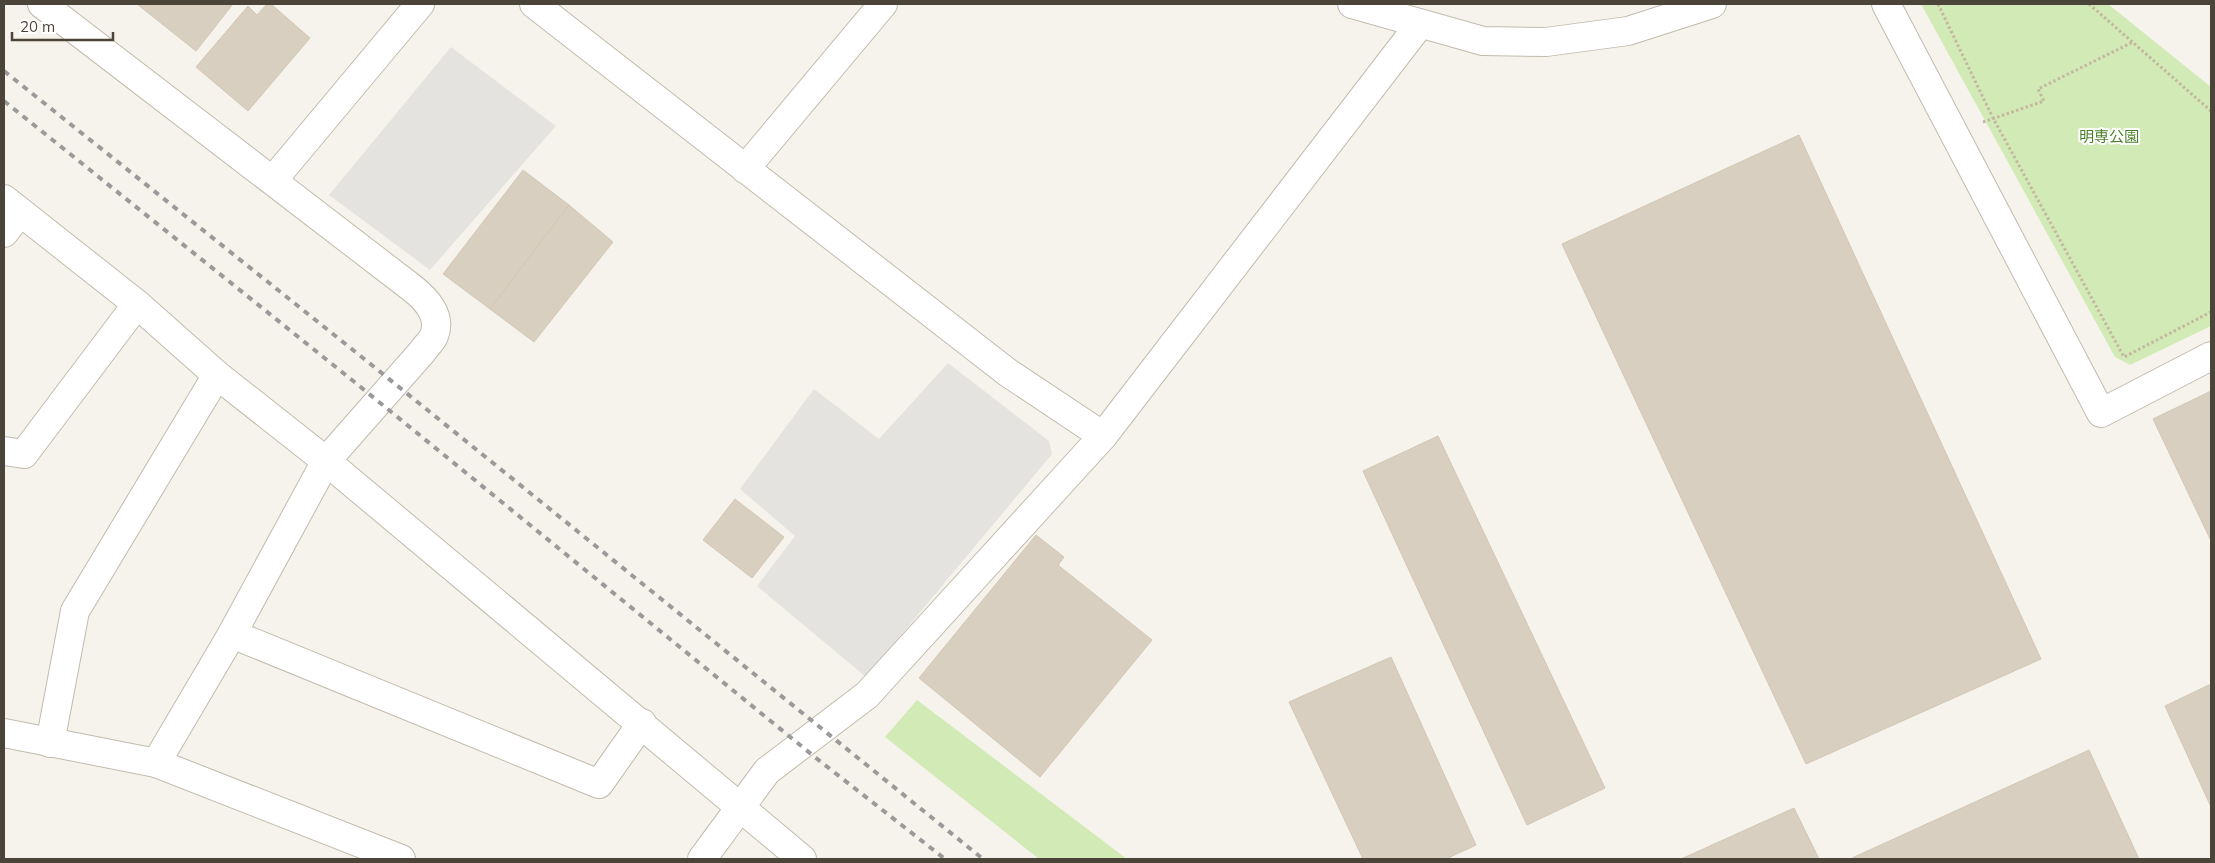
<svg xmlns="http://www.w3.org/2000/svg" width="2215" height="863" font-family="Mulish,'Noto Sans JP',sans-serif">
  <style>
    .green { fill: #d2eab5 }
    .parking { fill: #e5e3e0 }
    .building { fill: #d8cfc1; stroke: #d3c7b4 }
    .lines { fill: none; stroke-linecap: round; stroke-linejoin: round }
    .minor-casing { stroke: #c2bbae; stroke-width: 30 }
    .path { stroke: #c4b79f; stroke-width: 3; stroke-dasharray: 2.5 2.5; stroke-linecap: butt }
    .minor { stroke: #fff; stroke-width: 28 }
    .rail { stroke: #9a9a9a; stroke-width: 4; stroke-dasharray: 6 6; stroke-linecap: butt }
    .labels { text-anchor: middle; dominant-baseline: central; stroke-width: 4; stroke-linejoin: round; paint-order: stroke }
    .park-label { font-size: 15px; fill: #4a7f2a; stroke: #fff }
  </style>
  <rect width="100%" height="100%" fill="#f6f3ec"/>
  <g class="green">
    <polygon points="1921,4 2108,4 2211,87 2211,326 2130,365 2115,357"/>
    <polygon points="917,700 1127,859 1039,859 885,737"/>
  </g>
  <g class="parking">
    <polygon points="451,47 556,126 430,270 329,195"/>
    <polygon points="948,363 1049,441 1052,454 866,677 757,586 795,536 740,489 814,389 879,439"/>
  </g>
  <g class="building">
    <polygon points="137,4 233,4 196,51"/>
    <polygon points="267,4 271,4 310,38 248,111 196,67 248,6 257,15"/>
    <polygon points="1799,135 2041,659 1806,764 1562,244"/>
    <polygon points="523,170 569,205 490,309 443,274"/>
    <polygon points="569,205 613,242 534,342 490,309"/>
    <polygon points="2211,391 2211,541 2153,419"/>
    <polygon points="1438,436 1605,788 1527,825 1363,471"/>
    <polygon points="735,499 784,537 752,578 703,540"/>
    <polygon points="1036,535 1064,557 1058,565 1152,640 1040,777 919,678"/>
    <polygon points="1391,657 1476,845 1446,859 1363,859 1289,702"/>
    <polygon points="2211,684 2211,807 2165,706"/>
    <polygon points="2089,750 2139,859 1852,859 1852,858"/>
    <polygon points="1794,808 1819,859 1681,859"/>
  </g>
  <g class="lines">
    <g class="minor-casing">
      <g id="minor">
        <path d="M42,4L412,288C426,299 442,316 434,336C431,342 425,347 422,352L326,461L232,634L156,763"/>
        <polyline points="534,4 1007,372 1103,436"/>
        <polyline points="1352,4 1483,41 1546,42 1628,31 1712,4"/>
        <polyline points="1886,4 2101,413 2211,356"/>
        <polyline points="745,169 883,4"/>
        <polyline points="273,180 420,4"/>
        <polyline points="4,199 137,304 217,375 326,461 802,859"/>
        <polyline points="4,233 20,212"/>
        <polyline points="4,451 24,454 137,304"/>
        <polyline points="232,634 599,784 642,723"/>
        <polyline points="4,733 156,763 401,859"/>
        <polyline points="50,743 75,611 217,375"/>
        <polyline points="702,859 767,771 867,695 1103,436 1420,24"/>
      </g>
    </g>
    <g class="path">
      <polyline points="1938,4 1993,118 2124,357 2211,312"/>
      <polyline points="2089,4 2211,111"/>
      <polyline points="1983,122 2044,101 2038,89 2133,42"/>
    </g>
    <use href="#minor" class="minor"/>
    <g class="rail">
      <polyline points="4,71 368,362 983,859"/>
      <polyline points="4,101 352,380 816,758 945,859"/>
    </g>
  </g>
  <g class="labels">
    <g class="park-label">
      <text x="2109" y="136">明専公園</text>
    </g>
  </g>
  <rect width="2215" height="863" fill="none" stroke="#4b4439" stroke-width="10"/>
  <path d="M12 32v8h101v-8" fill="none" stroke="#4b4439" stroke-width="2.5"/>
  <text x="20" y="32" font-size="15" fill="#4b4439" stroke="#ffffff" stroke-width="4" paint-order="stroke">20 m</text>
</svg>
